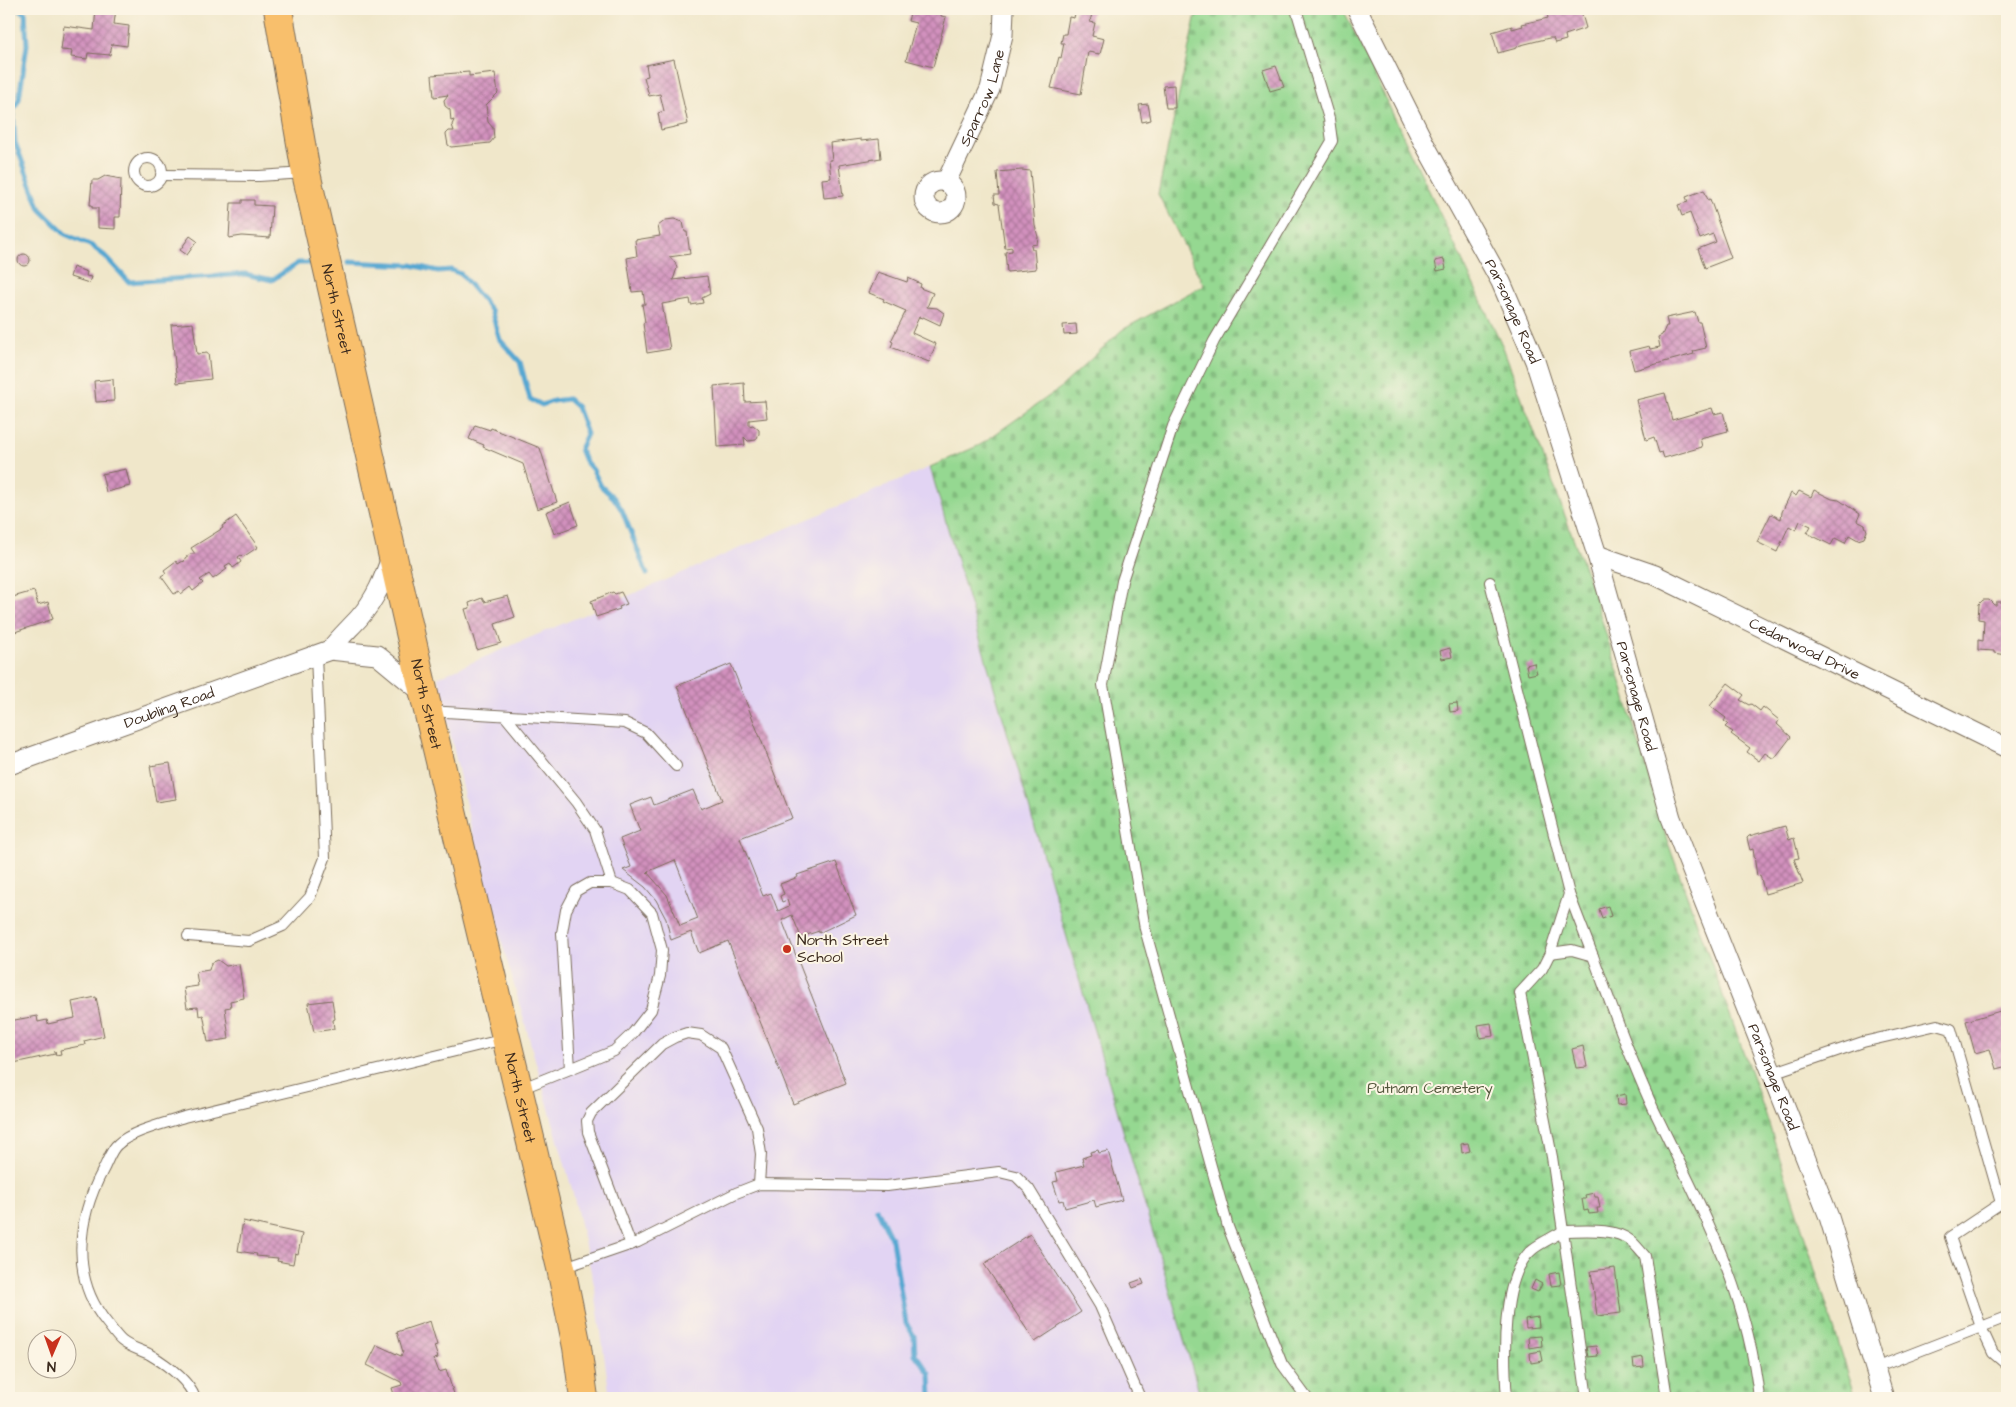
<svg xmlns="http://www.w3.org/2000/svg" width="2016" height="1407" font-family="'Architects Daughter',sans-serif">
  <style>
    .built { fill: #e2d4f3 }
    .cemetery { fill: url(#cemetery-stones); stroke: #688158 }
    .lines { fill: none; stroke-linecap: round; stroke-linejoin: round }
    .stream { stroke: #56a7d1; stroke-width: 5 }
    .building { fill: url(#building-cross-hatch); fill-rule: evenodd }
    .service-casing { stroke: #7a6c5a; stroke-width: 12 }
    .minor-casing { stroke: #7a6c5a; stroke-width: 21 }
    .primary-casing { stroke: #7a6c5a; stroke-width: 30 }
    .service { stroke: #fff; stroke-width: 10 }
    .minor { stroke: #fff; stroke-width: 19 }
    .primary { stroke: #f8bf6c; stroke-width: 28 }
    .poi-dot { fill: #c8321e; stroke: #fcf5e5; stroke-width: 2 }
    .labels { text-anchor: middle; dominant-baseline: central; stroke-width: 4; stroke-linejoin: round; paint-order: stroke }
    .street-label { font-size: 15px; fill: #3b2a1e; stroke: #fcf5e5 }
    .poi-label { font-size: 15px; fill: #3b2a1e; stroke: #fcf5e5; text-anchor: start }
    .park-label { font-size: 15px; fill: #52563b; stroke: #fcf5e5 }
  </style>
  <defs>
    <pattern id="cemetery-stones" width="16" height="16" patternUnits="userSpaceOnUse" patternTransform="scale(1.25)"><rect width="16" height="16" fill="#95d891"/><path d="M2 7V4a2 2 0 0 1 4 0v3zM10 15v-3a2 2 0 0 1 4 0v3z" fill="#81ba7d"/></pattern>
    <pattern id="building-cross-hatch" width="8" height="8" patternUnits="userSpaceOnUse" patternTransform="scale(1.25)"><rect width="8" height="8" fill="#d291be"/><path d="M0 0l8 8M0 8l8-8" fill="none" stroke="#ac779a"/></pattern>
  </defs>
  <rect width="100%" height="100%" fill="#fcf5e5"/>
  <filter id="ink" filterUnits="userSpaceOnUse"><feTurbulence type="fractalNoise" baseFrequency=".02" numOctaves="2"/><feDisplacementMap in="SourceGraphic" scale="10" xChannelSelector="R" yChannelSelector="G"/><feConvolveMatrix kernelMatrix="1 2 1 2 8 2 1 2 1" color-interpolation-filters="sRGB"/></filter>
  <filter id="wash" filterUnits="userSpaceOnUse"><feTurbulence type="fractalNoise" baseFrequency=".0096" numOctaves="4" result="noise"/><feDisplacementMap in="SourceGraphic" scale="20" xChannelSelector="R" yChannelSelector="G"/><feGaussianBlur stdDeviation="1.12" result="paint"/><feColorMatrix in="noise" values="0 0 0 0 0 0 0 0 0 0 0 0 0 0 0 0 0 1.4 0 .05"/><feComposite in="paint" operator="in"/></filter>
  <g filter="url(#wash)">
    <rect width="100%" height="100%" fill="#f0e7ca"/>
    <polygon class="built" points="930,467 1201,1398 610,1398 595,1289 573,1193 476,851 438,677"/>
    <polygon class="cemetery" points="1197,9 1340,9 1346,15 1363,51 1503,347 1593,592 1622,685 1667,840 1765,1112 1856,1398 1201,1398 930,467 980,445 1059,389 1122,330 1204,285 1158,194"/>
    <g class="lines">
      <g class="stream">
        <polyline points="19,9 25,13 27,45 19,99 13,110 15,142 40,209 65,234 92,246 105,256 129,282 245,274 272,280 298,263 309,263"/>
        <polyline points="349,262 411,265 438,271 451,270 461,274 491,310 500,340 520,362 530,399 542,405 553,401 568,399 577,407 587,434 580,449 585,461 593,470 601,486 614,498 622,510 647,574"/>
        <polyline points="877,1209 892,1240 906,1323 914,1336 915,1354 930,1374 931,1398"/>
      </g>
    </g>
    <g id="blocks">
      <g class="building">
        <polygon points="96,9 116,9 114,24 129,26 127,46 112,44 110,55 88,53 87,59 71,57 72,51 61,50 64,26 94,30"/>
        <polygon points="911,9 941,9 941,16 946,17 933,67 906,60 916,23 908,21"/>
        <polygon points="1076,9 1093,9 1090,22 1095,23 1092,36 1104,39 1100,54 1088,52 1081,94 1051,88 1059,57 1061,58 1064,43 1061,43 1063,34 1066,34 1069,17 1074,18"/>
        <polygon points="1546,9 1587,9 1581,11 1586,28 1565,35 1566,40 1555,43 1553,38 1549,38 1517,46 1517,48 1498,53 1492,32 1512,26 1512,29 1523,26 1522,24 1548,18"/>
        <polygon points="674,59 688,124 661,130 658,113 664,111 660,94 649,96 644,77 648,76 646,65"/>
        <polygon points="1276,66 1284,87 1270,91 1263,70"/>
        <polygon points="469,72 469,76 495,73 498,93 486,105 488,122 493,128 494,138 490,143 451,147 448,145 446,134 449,131 454,131 452,125 454,120 451,121 450,110 445,106 444,100 448,95 434,97 432,75"/>
        <polygon points="1174,85 1175,108 1166,108 1163,86"/>
        <polygon points="1148,104 1151,120 1142,122 1139,105"/>
        <polygon points="861,139 861,141 879,139 881,158 839,165 843,196 824,198 822,179 831,178 829,160 832,160 830,143"/>
        <polygon points="1022,170 1030,171 1035,226 1038,237 1037,244 1031,245 1032,249 1034,249 1036,269 1007,272 1005,252 1012,251 1012,247 1005,248 999,204 995,203 994,195 999,195 997,172"/>
        <polygon points="105,176 121,179 120,217 115,217 115,229 98,228 98,208 92,208 92,205 90,205 92,180 98,180"/>
        <polygon points="1704,190 1708,200 1710,199 1731,258 1705,268 1698,249 1716,242 1713,234 1700,239 1690,213 1682,216 1678,205 1688,202 1686,197"/>
        <polygon points="242,200 254,200 254,205 272,206 270,238 242,236 229,238 231,203 242,203"/>
        <polygon points="674,219 683,222 685,232 687,232 690,254 669,257 675,262 677,268 673,280 707,276 710,294 702,298 703,303 691,305 690,299 662,304 670,349 647,353 643,323 645,322 642,304 645,304 643,291 632,292 627,258 637,256 635,240 660,236 658,226 666,220"/>
        <polygon points="190,236 197,241 187,255 180,250"/>
        <circle cx="24" cy="260" r="6"/>
        <polygon points="1444,259 1446,269 1437,271 1435,261"/>
        <polygon points="73,267 87,272 86,276 91,277 89,283 70,277"/>
        <polygon points="878,272 907,282 908,278 921,284 920,288 933,293 927,307 937,308 944,313 940,325 923,317 922,318 919,317 912,333 936,344 929,362 891,347 893,342 891,341 906,311 883,301 884,299 869,293"/>
        <polygon points="1695,312 1698,322 1700,322 1706,348 1693,351 1694,354 1634,370 1629,351 1649,346 1650,349 1660,347 1658,337 1662,335 1666,326 1668,326 1666,318"/>
        <polygon points="193,323 197,354 208,353 211,379 177,383 171,325"/>
        <polygon points="1076,324 1077,334 1064,335 1063,325"/>
        <polygon points="113,379 114,401 96,402 94,381"/>
        <polygon points="744,383 745,402 765,401 767,418 749,420 749,426 753,425 759,430 759,434 756,440 748,441 744,437 745,445 717,447 714,386"/>
        <polygon points="1665,393 1672,420 1712,408 1714,414 1723,412 1728,431 1700,438 1702,447 1664,458 1662,452 1659,453 1654,437 1646,440 1636,400"/>
        <polygon points="475,425 490,430 491,428 540,448 557,502 537,509 523,464 483,447 484,445 469,439"/>
        <polygon points="126,469 130,486 106,492 102,474"/>
        <polygon points="1814,490 1832,499 1839,500 1860,514 1857,521 1865,525 1867,531 1864,538 1858,540 1849,535 1845,543 1835,538 1831,545 1807,533 1811,526 1800,521 1796,530 1789,526 1777,552 1757,542 1771,514 1781,519 1782,512 1791,493 1796,496 1799,491 1811,497"/>
        <polygon points="570,502 578,525 554,534 546,512"/>
        <polygon points="236,516 258,547 243,557 241,555 238,557 241,562 233,568 230,563 225,566 227,569 213,579 209,574 200,580 203,583 193,591 190,587 181,594 179,591 174,594 161,576 166,573 164,570 176,561 178,564 183,561 184,562 185,558 190,554 195,554 191,548 223,528 222,526"/>
        <polygon points="34,591 38,605 48,602 53,619 9,634 9,598"/>
        <polygon points="613,592 615,594 621,592 627,604 619,607 620,609 596,617 591,601"/>
        <polygon points="508,596 515,617 495,624 501,643 477,650 465,609 470,608 469,603 482,598 484,602"/>
        <polygon points="1983,600 1989,600 1994,605 1996,605 1996,602 2007,602 2007,655 1994,653 1994,651 1978,650 1978,640 1983,641 1984,620 1978,619 1979,604"/>
        <polygon points="1450,648 1452,657 1442,659 1440,651"/>
        <polygon points="1534,663 1537,673 1528,675 1526,665"/>
        <path d="M731,664L792,818L740,838L763,896L771,893L778,911L789,906L787,900L782,902L780,896L784,894L780,884L798,877L797,875L836,862L856,915L819,933V931L801,937L792,915L782,920L846,1083L793,1104L728,941L699,953L691,932L671,940L666,919L656,900L645,887L623,870L631,867L620,839L640,831L630,805L651,797L654,805L693,790L701,809L722,800L677,686ZM675,860L698,919L680,926L667,895L647,872Z"/>
        <polygon points="1728,683 1744,695 1740,700 1749,705 1751,704 1760,711 1763,707 1779,720 1777,724 1791,737 1774,759 1765,753 1759,761 1747,752 1750,748 1731,734 1733,732 1725,727 1728,724 1724,721 1726,718 1710,706"/>
        <polygon points="1457,703 1458,711 1450,712 1449,704"/>
        <polygon points="170,763 176,799 156,802 150,766"/>
        <polygon points="1785,826 1789,840 1794,838 1799,858 1794,859 1803,883 1765,894 1760,875 1757,876 1753,849 1750,850 1747,838 1749,836"/>
        <polygon points="1608,906 1611,916 1602,919 1599,909"/>
        <polygon points="218,960 226,966 239,964 244,998 230,1001 231,1007 225,1008 229,1039 208,1042 204,1018 203,1015 199,1016 198,1007 187,1008 184,988 198,986 196,972 209,970 211,963"/>
        <polygon points="96,997 104,1036 84,1041 85,1045 60,1050 61,1054 56,1055 55,1051 55,1054 9,1064 9,1021 37,1016 38,1022 47,1020 48,1024 75,1018 72,1002"/>
        <polygon points="332,1000 335,1019 333,1020 334,1029 314,1032 308,1003"/>
        <polygon points="2007,1009 2007,1066 1996,1069 1990,1049 1975,1053 1966,1021"/>
        <polygon points="1491,1023 1493,1036 1480,1038 1478,1025"/>
        <polygon points="1583,1046 1587,1067 1576,1068 1572,1049"/>
        <polygon points="1625,1094 1626,1104 1617,1105 1616,1096"/>
        <polygon points="1468,1143 1470,1151 1462,1153 1461,1144"/>
        <polygon points="1098,1150 1099,1153 1108,1151 1122,1200 1096,1207 1094,1200 1065,1208 1063,1200 1059,1201 1053,1182 1058,1181 1056,1172 1084,1165 1082,1158 1091,1155 1090,1152"/>
        <polygon points="1594,1193 1595,1197 1598,1197 1600,1208 1597,1208 1598,1213 1589,1214 1588,1210 1584,1211 1582,1199 1586,1199 1585,1195"/>
        <polygon points="243,1221 302,1234 298,1254 295,1253 293,1264 277,1261 278,1258 256,1256 257,1254 238,1251"/>
        <polygon points="1030,1234 1081,1312 1035,1342 984,1264"/>
        <polygon points="1615,1268 1621,1313 1597,1316 1591,1271"/>
        <polygon points="1559,1272 1561,1285 1551,1286 1549,1274"/>
        <polygon points="1142,1279 1144,1284 1133,1288 1131,1283"/>
        <polygon points="1535,1280 1542,1284 1538,1292 1531,1289"/>
        <polygon points="1538,1317 1539,1327 1526,1328 1525,1319"/>
        <polygon points="430,1321 437,1345 434,1346 438,1358 434,1359 439,1372 446,1370 455,1397 450,1398 395,1398 392,1388 402,1385 401,1382 367,1365 377,1345 401,1356 403,1352 397,1332"/>
        <polygon points="1541,1336 1542,1346 1529,1348 1528,1337"/>
        <polygon points="1596,1346 1598,1356 1588,1357 1586,1347"/>
        <polygon points="1541,1351 1543,1361 1531,1363 1530,1353"/>
        <polygon points="1643,1357 1644,1367 1634,1368 1633,1359"/>
      </g>
    </g>
  </g>
  <g filter="url(#ink)">
    <use href="#blocks" fill-opacity="0" stroke="#7a6c5a" stroke-width="1"/>
    <g class="lines">
      <g class="service-casing">
        <g id="service">
          <polyline points="1296,9 1329,119 1332,141 1214,341 1173,426 1122,581 1103,685 1145,929 1228,1227 1282,1364 1307,1398"/>
          <circle cx="148" cy="172" r="14"/>
          <polyline points="161,175 259,176 305,173"/>
          <path d="M1490,582L1569,894L1550,953L1542,969L1520,993L1552,1157L1563,1231C1584,1231 1613,1227 1631,1241C1636,1245 1640,1251 1645,1256L1667,1398"/>
          <polyline points="429,711 625,723 646,733 676,766"/>
          <polyline points="505,716 576,802 595,830 612,883"/>
          <polyline points="188,936 249,941 283,926 310,897 325,858 316,656"/>
          <polyline points="1550,953 1572,950 1593,956 1569,894"/>
          <path d="M1593,956C1612,1007 1630,1059 1653,1108C1699,1204 1748,1290 1759,1398"/>
          <polyline points="1772,1073 1863,1042 1937,1025 1951,1029 2001,1203 2007,1207"/>
          <polyline points="520,1089 570,1069 614,1051 633,1033 651,1010 660,976 662,950 652,913 630,890 612,883 590,883 576,891 566,910 562,933 570,1069"/>
          <polyline points="2001,1203 1950,1237 1981,1327 1993,1353 2007,1365"/>
          <polyline points="631,1245 588,1132 587,1121 591,1113 662,1044 675,1037 687,1033 701,1035 721,1048 757,1128 761,1154 759,1184"/>
          <polyline points="562,1268 638,1242 736,1193 759,1184 887,1186 999,1172 1016,1176 1029,1189 1100,1306 1140,1398"/>
          <polyline points="1875,1368 2007,1317"/>
          <path d="M195,1398C188,1380 166,1364 149,1354C141,1350 129,1347 122,1341C116,1336 112,1329 107,1323C70,1278 77,1219 103,1170C107,1163 111,1149 118,1144C132,1131 166,1123 184,1117L505,1039"/>
          <path d="M1507,1398C1504,1361 1500,1275 1533,1249C1542,1242 1554,1237 1563,1231L1587,1398"/>
        </g>
      </g>
      <g class="minor-casing">
        <g id="minor">
          <path id="s1" d="M1357,9L1425,145L1501,282L1535,361L1597,555L1671,818L1829,1217L1884,1398"/>
          <circle cx="940" cy="197" r="16"/>
          <path id="s2" d="M946,182L990,89L1003,35L1004,9"/>
          <path id="s3" d="M1597,555L1655,575L2007,748"/>
          <path d="M330,650C339,638 349,629 359,618C376,599 384,578 392,555"/>
          <path id="s4" d="M9,765L330,650L377,655L424,694"/>
        </g>
      </g>
      <g class="primary-casing">
        <g id="primary">
          <path id="s5" d="M278,9L306,173L424,694L561,1268L577,1347L584,1398"/>
        </g>
      </g>
      <use href="#service" class="service"/>
      <use href="#minor" class="minor"/>
      <use href="#primary" class="primary"/>
    </g>
  </g>
  <circle class="poi-dot" cx="787" cy="949" r="5"/>
  <g class="labels">
    <g class="street-label">
      <text stroke="none"><textPath href="#s2" startOffset="92">Sparrow Lane</textPath></text>
      <text stroke="none"><textPath href="#s5" startOffset="306">North Street</textPath></text>
      <text stroke="none"><textPath href="#s1" startOffset="340">Parsonage Road</textPath></text>
      <text stroke="none"><textPath href="#s3" startOffset="228">Cedarwood Drive</textPath></text>
      <text stroke="none"><textPath href="#s1" startOffset="745">Parsonage Road</textPath></text>
      <text stroke="none"><textPath href="#s5" startOffset="711">North Street</textPath></text>
      <text stroke="none"><textPath href="#s4" startOffset="170">Doubling Road</textPath></text>
      <text stroke="none"><textPath href="#s1" startOffset="1150">Parsonage Road</textPath></text>
      <text stroke="none"><textPath href="#s5" startOffset="1116">North Street</textPath></text>
    </g>
    <g class="poi-label">
      <text x="797" y="940">North Street<tspan x="797" dy="17">School</tspan></text>
    </g>
    <g class="park-label">
      <text x="1430" y="1088">Putnam Cemetery</text>
    </g>
  </g>
  <rect width="2016" height="1407" fill="none" stroke="#fcf5e5" stroke-width="30"/>
  <g transform="translate(52 1354) rotate(182)"><circle r="24" fill="#fcf5e5" stroke="#afa495"/>
  <path d="M0-4L9 19L0 12L-9 19Z" fill="#c8321e"/>
  <text y="-8" font-size="14" font-weight="bold" text-anchor="middle" fill="#3b2a1e">N</text>
  </g>
</svg>
